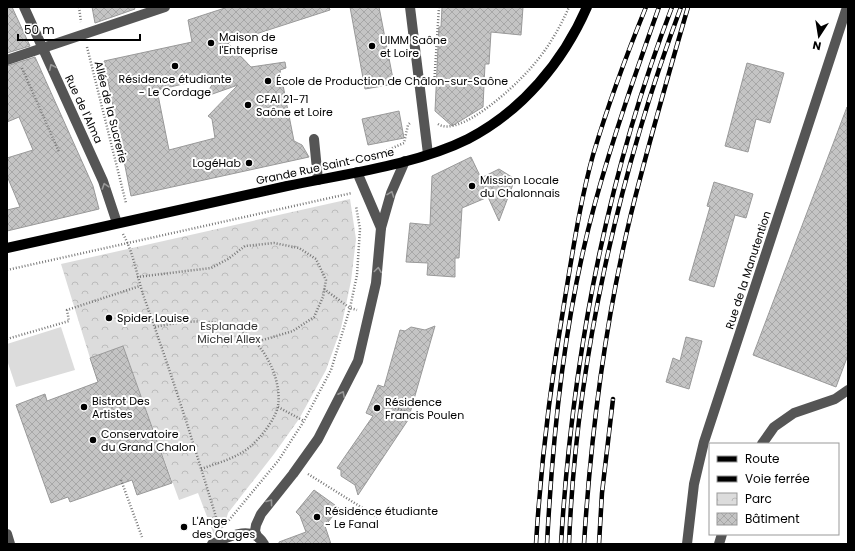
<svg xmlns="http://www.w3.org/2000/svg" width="855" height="551" font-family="Poppins,sans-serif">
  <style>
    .grass { fill: #dcdcdc }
    .park { fill: url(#park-crowns) }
    .building { fill: url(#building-cross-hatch); stroke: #999; fill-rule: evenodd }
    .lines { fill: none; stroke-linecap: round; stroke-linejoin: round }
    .path { stroke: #777; stroke-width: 2.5; stroke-dasharray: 1 2; stroke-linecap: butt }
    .minor { stroke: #555; stroke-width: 10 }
    .major { stroke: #000; stroke-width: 10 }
    .rail-casing { stroke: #000; stroke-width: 4.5 }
    .rail { stroke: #fff; stroke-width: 3; stroke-dasharray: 9; stroke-linecap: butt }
    .oneway { stroke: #999 }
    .poi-dot { fill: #000; stroke: #fff; stroke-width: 1.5 }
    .labels { text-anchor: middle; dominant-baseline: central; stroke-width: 4; stroke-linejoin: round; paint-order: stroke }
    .poi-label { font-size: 11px; fill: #000; stroke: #fff; text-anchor: start }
    .street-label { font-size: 11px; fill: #000; stroke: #fff }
    .park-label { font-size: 11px; fill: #333; stroke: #fff }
  </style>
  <defs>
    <pattern id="park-crowns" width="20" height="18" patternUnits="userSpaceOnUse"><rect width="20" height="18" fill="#dcdcdc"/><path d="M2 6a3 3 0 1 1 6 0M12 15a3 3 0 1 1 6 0" fill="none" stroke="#bbb"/></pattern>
    <pattern id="building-cross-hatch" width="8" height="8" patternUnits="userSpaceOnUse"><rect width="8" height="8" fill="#c4c4c4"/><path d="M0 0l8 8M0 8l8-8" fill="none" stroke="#a7a7a7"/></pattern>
  </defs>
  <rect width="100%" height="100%" fill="#fff"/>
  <polygon class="grass" points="61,327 75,370 16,387 7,360 7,344"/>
  <polygon class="park" points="350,199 356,239 351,281 341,328 326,370 299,419 274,454 228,513 224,527 214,535 198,493 179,500 123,346 90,358 61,264"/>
  <g class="building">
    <polygon points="7,7 12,7 30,46 7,53"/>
    <polygon points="92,7 134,7 135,9 95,23"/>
    <path d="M228,7H329L330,10L228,43L251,67L285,62L286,68L280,70L294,141L302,145L309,157L131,196L104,61L192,42L188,20ZM218,76L204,97L238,85L208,116L212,119L215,138L169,150L157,90Z"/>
    <polygon points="350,7 379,7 394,84 365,89"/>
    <polygon points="442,7 523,7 521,35 491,32 489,64 485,64 483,107 452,126 435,111 439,27 441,27"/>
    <polygon points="35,57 93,186 99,209 7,231 7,210 20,207 7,176 7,158 33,150 19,117 7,122 7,66"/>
    <polygon points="747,63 784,73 770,123 756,119 748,152 725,146"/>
    <polygon points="847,107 848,355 836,387 753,355"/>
    <polygon points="399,111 404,138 368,145 362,119"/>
    <polygon points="471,157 481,178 499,169 515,179 499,221 488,197 462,208 459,258 455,258 455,277 427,275 428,263 406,262 410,223 430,225 432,176"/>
    <polygon points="714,182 753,194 746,218 735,215 714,287 689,280 710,207 707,206"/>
    <polygon points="435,326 408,420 358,495 355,485 341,476 341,470 337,468 373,416 366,413 378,385 384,387 400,330 405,331 411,327 425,330"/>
    <polygon points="686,337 702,341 689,389 666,382 673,358 680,361"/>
    <polygon points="123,346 172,483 137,495 132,480 70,502 68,497 51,503 16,405 45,394 47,401 98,382 90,358"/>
    <polygon points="314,490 339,508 325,526 331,544 279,544 279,542 306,532 300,516 296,512"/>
  </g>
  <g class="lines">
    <g class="path">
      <polyline points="79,7 81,22"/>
      <polyline points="87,47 126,203"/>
      <polyline points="22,68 59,152"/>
      <polyline points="434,86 439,7"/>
      <path d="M438,124C459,138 513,88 528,71C545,53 559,30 569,7"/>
      <polyline points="381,153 404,143 408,125 411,122"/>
      <path d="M123,234C134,253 137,278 145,300C172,375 196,451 219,527"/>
      <polyline points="7,270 352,193"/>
      <polyline points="137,277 211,268 228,259 245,246 274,243 299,248 316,259 326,280 323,297 314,317 293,331 256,342"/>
      <polyline points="324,289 350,308 357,310"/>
      <path d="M155,327C182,321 215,317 241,331C265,344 282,380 278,406C275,420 261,437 251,446C237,458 218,463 201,469"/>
      <polyline points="7,339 69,321 67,310 140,286"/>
      <polyline points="278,407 304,421"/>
      <polyline points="395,408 426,418"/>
      <polyline points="308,474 377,517"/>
      <polyline points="121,480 142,537"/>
      <polyline points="225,525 278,461 304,421 331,370 350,308 357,275 360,229 356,206"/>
    </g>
    <g class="minor">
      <polyline points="24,7 103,181 117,223"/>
      <polyline points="410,7 428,154"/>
      <polyline points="7,60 165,7"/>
      <polyline points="314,139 318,180"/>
      <polyline points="357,172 381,228"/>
      <polyline points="762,444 774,427 794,413 835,399 848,390"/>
      <polyline points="7,534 10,544"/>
      <polyline points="257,536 255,531 256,525 261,514 293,474 318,439 358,361 376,283 381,228 391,193 405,161"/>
      <path d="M212,544C228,537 252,524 264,544"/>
      <polyline points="687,544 694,484 704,442 847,7"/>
      <polyline points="719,544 722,534"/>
    </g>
    <path class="major" d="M7,248C100,227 193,206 287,186C344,174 416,165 468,139C522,111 563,62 587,7"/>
    <g class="rail-casing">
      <g id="rail">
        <path d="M536,544C541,461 551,380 565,298C573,250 580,202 593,155C608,105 626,56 646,7"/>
        <path d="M547,544C553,430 565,313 595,203C613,137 636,72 659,7"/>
        <path d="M561,544C572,362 606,178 672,7"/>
        <path d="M569,544C576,364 618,176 681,7"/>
        <path d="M584,544C591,433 605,322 631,214C648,145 668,76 688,7"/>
        <polyline points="599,544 602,493 613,399"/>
      </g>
    </g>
    <use href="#rail" class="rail"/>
  </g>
  <defs><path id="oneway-chevron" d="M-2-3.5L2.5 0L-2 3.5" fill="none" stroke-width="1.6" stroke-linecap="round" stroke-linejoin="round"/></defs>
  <g class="oneway">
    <use href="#oneway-chevron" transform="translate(52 67) rotate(-115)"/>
    <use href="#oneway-chevron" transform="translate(105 186) rotate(-108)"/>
    <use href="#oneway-chevron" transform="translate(391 194) rotate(-70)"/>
    <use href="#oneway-chevron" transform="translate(378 270) rotate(-82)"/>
    <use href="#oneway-chevron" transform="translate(342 394) rotate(-63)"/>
    <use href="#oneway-chevron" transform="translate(270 502) rotate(-53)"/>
  </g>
  <g class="poi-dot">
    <circle cx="211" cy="43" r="4"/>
    <circle cx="372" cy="46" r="4"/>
    <circle cx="175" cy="66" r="4"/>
    <circle cx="268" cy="81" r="4"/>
    <circle cx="248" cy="105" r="4"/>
    <circle cx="249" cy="163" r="4"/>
    <circle cx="472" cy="186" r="4"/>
    <circle cx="109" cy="318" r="4"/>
    <circle cx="84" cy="407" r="4"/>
    <circle cx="377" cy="408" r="4"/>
    <circle cx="93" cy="440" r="4"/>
    <circle cx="317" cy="517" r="4"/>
    <circle cx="184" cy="527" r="4"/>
  </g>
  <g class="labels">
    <g class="poi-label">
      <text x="219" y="37">Maison de<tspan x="219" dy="13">l'Entreprise</tspan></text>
      <text x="380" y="40">UIMM Saône<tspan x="380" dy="13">et Loire</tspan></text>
      <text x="175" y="79" text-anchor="middle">Résidence étudiante<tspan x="175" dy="13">- Le Cordage</tspan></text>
      <text x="276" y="81">École de Production de Châlon-sur-Saône</text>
      <text x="256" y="99">CFAI 21-71<tspan x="256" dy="13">Saône et Loire</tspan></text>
      <text x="241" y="163" text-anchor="end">LogéHab</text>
      <text x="480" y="180">Mission Locale<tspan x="480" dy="13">du Chalonnais</tspan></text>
      <text x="117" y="318">Spider Louise</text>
      <text x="92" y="401">Bistrot Des<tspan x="92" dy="13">Artistes</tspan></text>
      <text x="385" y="402">Résidence<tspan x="385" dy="13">Francis Poulen</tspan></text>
      <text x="101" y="434">Conservatoire<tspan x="101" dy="13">du Grand Chalon</tspan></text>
      <text x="325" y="511">Résidence étudiante<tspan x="325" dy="13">- Le Fanal</tspan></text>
      <text x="192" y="521">L'Ange<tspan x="192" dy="13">des Orages</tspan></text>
    </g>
    <g class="street-label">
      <text transform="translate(84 109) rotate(65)">Rue de l'Alma</text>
      <text transform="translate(111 112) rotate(76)">Allée de la Sucrerie</text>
      <text transform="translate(325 166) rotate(-12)">Grande Rue Saint-Cosme</text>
      <text transform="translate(748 270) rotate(-72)">Rue de la Manutention</text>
    </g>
    <g class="park-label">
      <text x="229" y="326">Esplanade<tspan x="229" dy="13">Michel Allex</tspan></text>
    </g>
  </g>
  <rect width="855" height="551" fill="none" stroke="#000000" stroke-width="16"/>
  <rect x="709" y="443" width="130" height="92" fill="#ffffff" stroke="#999999"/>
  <rect x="717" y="456" width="20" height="6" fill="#000000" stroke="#999999"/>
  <text x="745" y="463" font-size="12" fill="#000000">Route</text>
  <rect x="717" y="476" width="20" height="6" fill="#000000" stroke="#999999"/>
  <text x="745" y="483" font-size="12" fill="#000000">Voie ferrée</text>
  <rect x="717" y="493" width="20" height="12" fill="url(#park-crowns)" stroke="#999999"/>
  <text x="745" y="503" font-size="12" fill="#000000">Parc</text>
  <rect x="717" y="513" width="20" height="12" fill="url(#building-cross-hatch)" stroke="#999999"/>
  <text x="745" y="523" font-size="12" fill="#000000">Bâtiment</text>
  <g transform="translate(819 36) rotate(192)" stroke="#ffffff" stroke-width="3" paint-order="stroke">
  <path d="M0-3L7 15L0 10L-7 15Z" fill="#000000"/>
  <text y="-6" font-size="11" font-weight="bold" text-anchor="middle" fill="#000000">N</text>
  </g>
  <path d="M18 34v6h122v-6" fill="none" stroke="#000000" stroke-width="2"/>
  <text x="24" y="34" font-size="12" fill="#000000" stroke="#ffffff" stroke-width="3" paint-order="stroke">50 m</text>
</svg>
